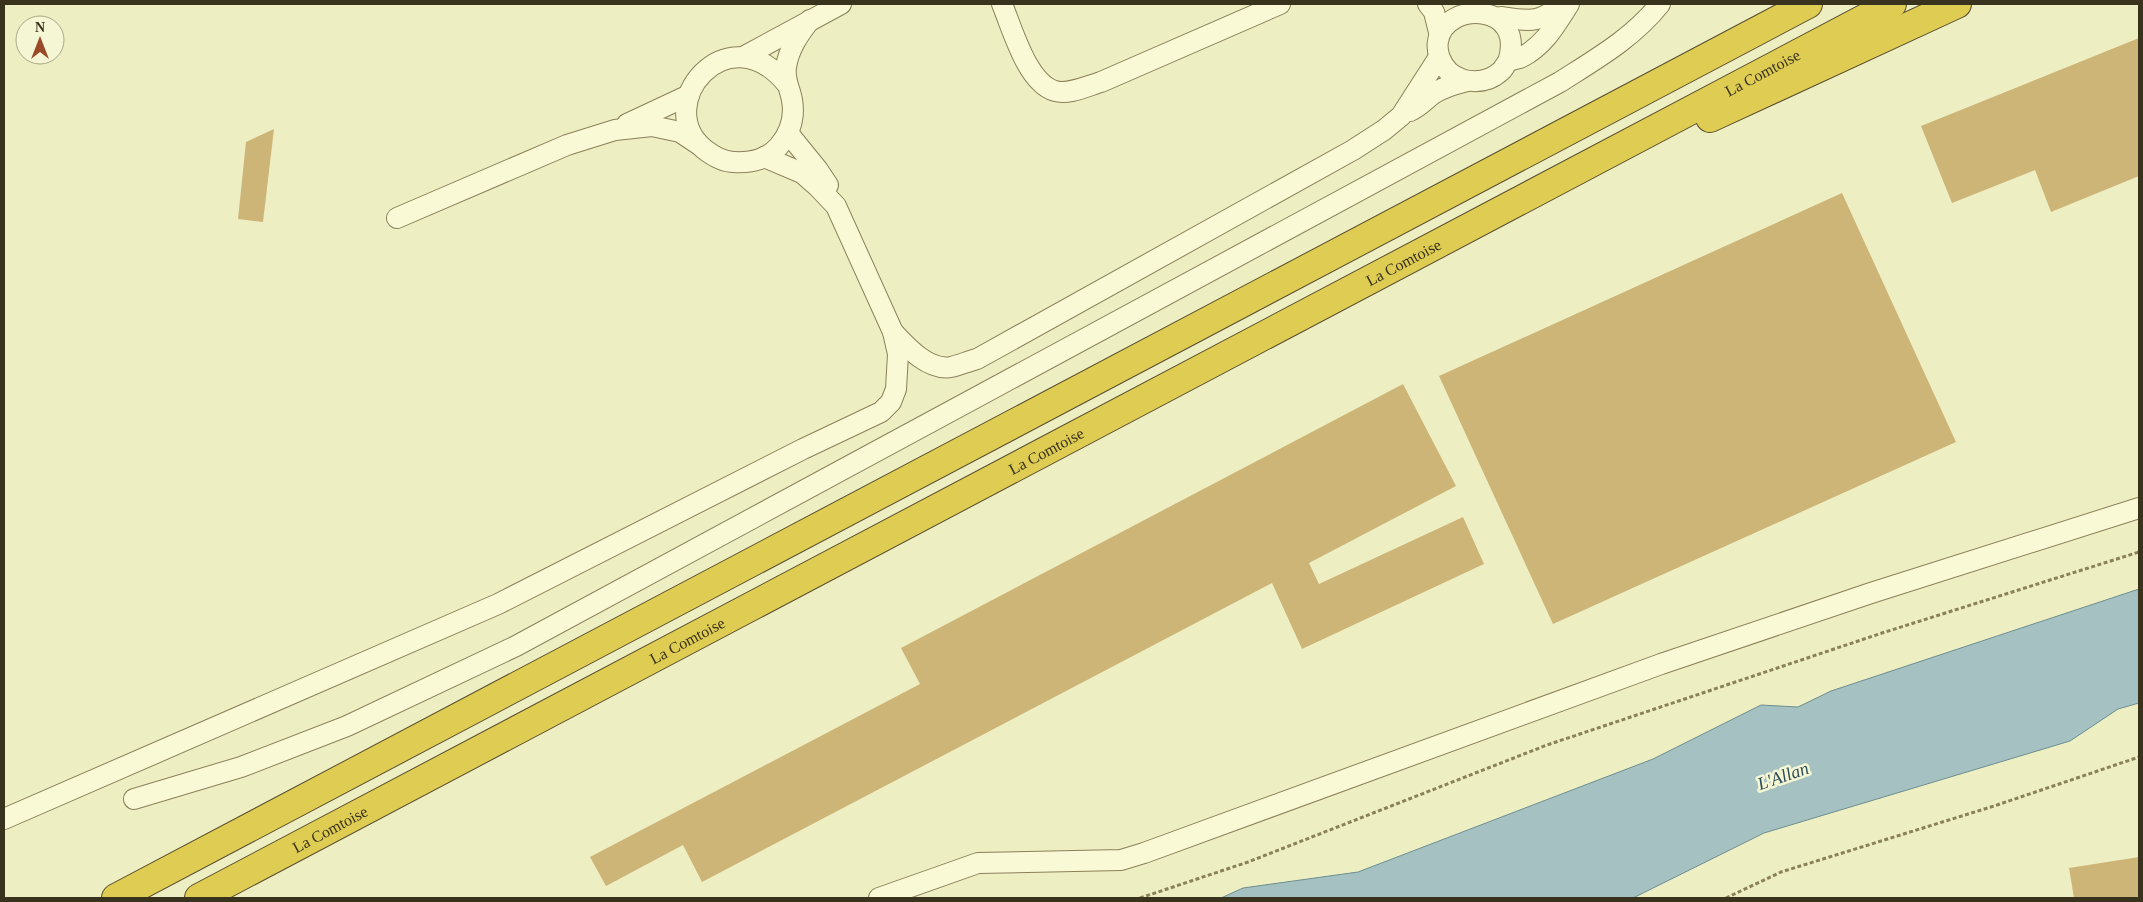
<svg xmlns="http://www.w3.org/2000/svg" width="2143" height="902" font-family="'Times New Roman',serif">
  <style>
    .water { fill: #a5c1c1; stroke: #6c8e90 }
    .building { fill: #cdb578 }
    .lines { fill: none; stroke-linecap: round; stroke-linejoin: round }
    .minor-casing { stroke: #898159; stroke-width: 22 }
    .highway-casing { stroke: #574d2e; stroke-width: 30 }
    .path { stroke: #898159; stroke-width: 3; stroke-dasharray: 4 2.5; stroke-linecap: butt }
    .minor { stroke: #f9f9d6; stroke-width: 20 }
    .highway { stroke: #dfcc53; stroke-width: 28 }
    .labels { text-anchor: middle; dominant-baseline: central; stroke-width: 5; stroke-linejoin: round; paint-order: stroke }
    .street-label { font-size: 16px; fill: #39331e; stroke: #f5f6d3 }
    .water-label { font-size: 18px; font-style: italic; fill: #2d4e59; stroke: #f5f6d3 }
  </style>
  <rect width="100%" height="100%" fill="#eeeec3"/>
  <polygon class="water" points="2139,589 2139,703 2118,709 2070,741 1764,833 1633,898 1221,898 1243,888 1358,872 1653,759 1761,705 1798,707 1831,691"/>
  <g class="building">
    <polygon points="2139,38 2139,176 2051,212 2035,170 1952,203 1921,126"/>
    <polygon points="274,129 263,222 238,219 246,142"/>
    <polygon points="1842,193 1956,442 1553,624 1439,376"/>
    <polygon points="1403,384 1456,486 1309,563 1319,584 1463,517 1484,564 1302,649 1272,583 702,882 683,845 606,886 590,857 920,684 901,648"/>
    <polygon points="2139,857 2139,898 2074,898 2069,868"/>
  </g>
  <g class="lines">
    <g class="minor-casing">
      <g id="minor">
        <path d="M1002,4C1012,28 1027,83 1055,91C1069,95 1087,86 1101,82L1280,4"/>
        <polyline points="1428,4 1434,12 1439,32"/>
        <path d="M1501,17C1531,21 1538,24 1562,4"/>
        <polyline points="743,57 841,4"/>
        <path d="M1508,62C1527,2 1445,0 1438,41C1436,52 1441,64 1449,72C1464,84 1486,85 1501,71C1504,69 1505,64 1508,62C1512,59 1518,59 1522,57C1545,45 1556,24 1569,4"/>
        <path d="M786,83C727,12 651,105 704,149C713,156 723,162 734,162C751,163 768,159 779,146C790,133 795,117 792,100C790,88 784,80 786,67C789,48 799,34 810,20"/>
        <path d="M1410,111C1419,107 1425,100 1433,94C1443,87 1455,84 1467,81"/>
        <polyline points="627,124 689,95"/>
        <polyline points="788,133 818,170 828,185"/>
        <polyline points="397,218 567,145 615,130 652,126 680,132 698,144"/>
        <path d="M893,332C906,346 928,371 951,367C960,365 969,361 977,359L1353,150L1384,130L1401,116L1439,57"/>
        <path d="M134,799L241,767L347,726L516,646L1560,82C1596,59 1633,38 1660,4"/>
        <polyline points="4,819 498,604 803,449 881,412 891,402 896,389 898,354 893,332 836,206 818,187 802,173 764,157"/>
        <polyline points="879,898 978,863 1121,860 1144,853 1661,664 1871,593 2139,508"/>
      </g>
    </g>
    <g class="highway-casing">
      <g id="highway">
        <polyline points="1710,118 1957,4"/>
        <polyline points="116,898 1808,4"/>
        <path id="s1" d="M199,898L1892,4"/>
      </g>
    </g>
    <g class="path">
      <polyline points="1140,898 1248,862 1547,745 1882,633 2139,552"/>
      <polyline points="1726,898 1781,872 1994,806 2139,757"/>
    </g>
    <use href="#minor" class="minor"/>
    <use href="#highway" class="highway"/>
  </g>
  <g class="labels">
    <g class="street-label">
      <text stroke="none"><textPath href="#s1" startOffset="1768">La Comtoise</textPath></text>
      <text stroke="none"><textPath href="#s1" startOffset="1362">La Comtoise</textPath></text>
      <text stroke="none"><textPath href="#s1" startOffset="958">La Comtoise</textPath></text>
      <text stroke="none"><textPath href="#s1" startOffset="552">La Comtoise</textPath></text>
      <text stroke="none"><textPath href="#s1" startOffset="148">La Comtoise</textPath></text>
    </g>
    <g class="water-label">
      <text transform="translate(1783 776) rotate(-19)">L'Allan</text>
    </g>
  </g>
  <rect width="2143" height="902" fill="none" stroke="#39331e" stroke-width="10"/>
  <g transform="translate(40 40)"><circle r="24" fill="#f5f6d3" stroke="#aaa88b"/>
  <path d="M0-4L9 19L0 12L-9 19Z" fill="#994a29"/>
  <text y="-8" font-size="14" font-weight="bold" text-anchor="middle" fill="#39331e">N</text>
  </g>
</svg>
